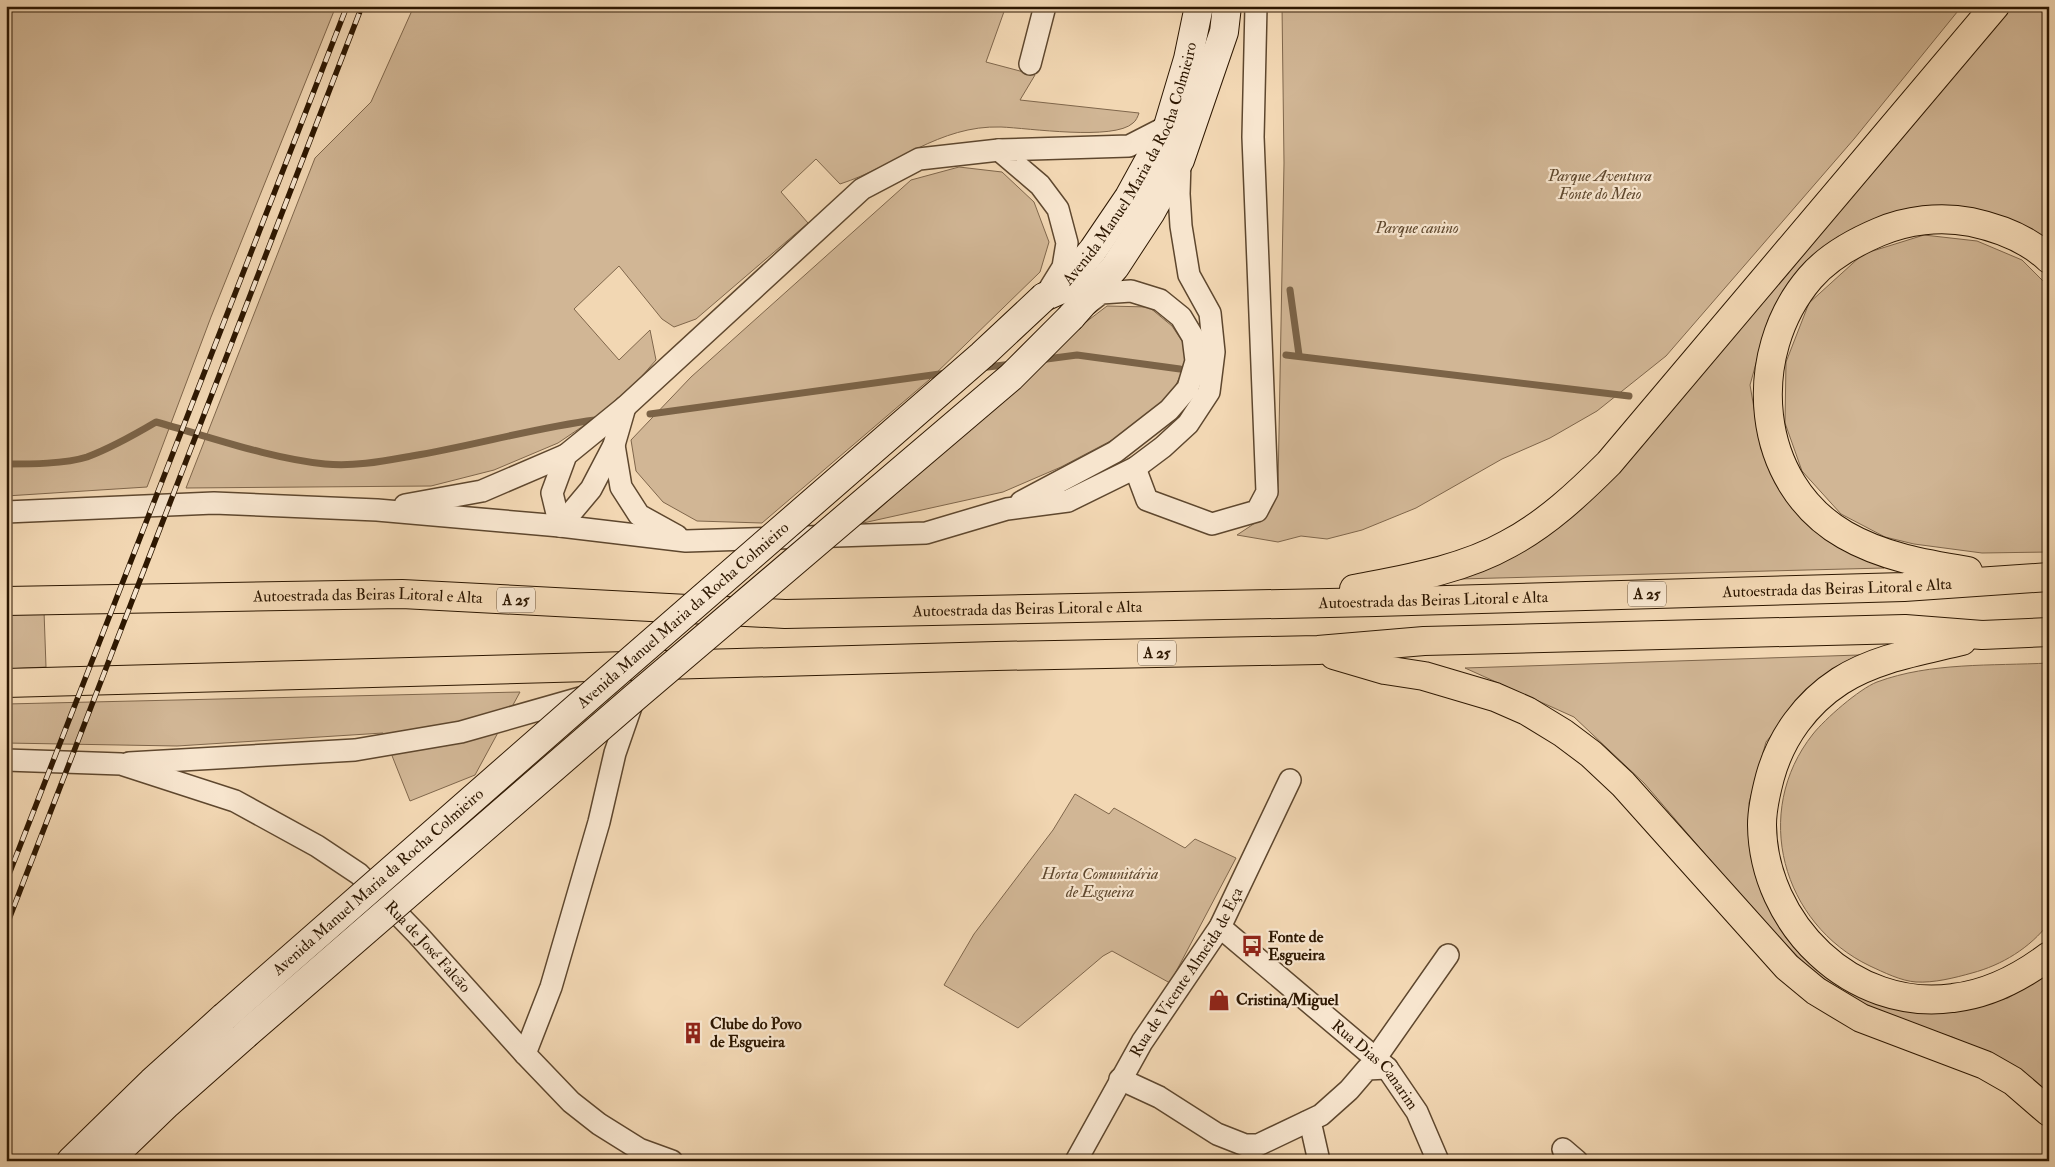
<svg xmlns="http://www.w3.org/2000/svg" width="2055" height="1167" font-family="'IM FELL Double Pica',serif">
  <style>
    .green { fill: #d1b695; stroke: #7f664b }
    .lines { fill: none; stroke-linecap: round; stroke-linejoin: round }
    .stream { stroke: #7b6347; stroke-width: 7 }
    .street-casing { stroke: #5e472e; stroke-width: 24 }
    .secondary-casing { stroke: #2d1701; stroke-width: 30 }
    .highway-casing { stroke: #2d1701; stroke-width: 30 }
    .street { stroke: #f7e5ce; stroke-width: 21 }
    .secondary { stroke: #f7e5ce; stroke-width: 28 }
    .highway { stroke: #f2d7b3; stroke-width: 28 }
    .rail-casing { stroke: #2d1701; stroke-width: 5.5 }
    .rail { stroke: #f7e5ce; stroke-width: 4; stroke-dasharray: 11; stroke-linecap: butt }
    .secondary-bridge-casing { stroke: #2d1701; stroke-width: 30; stroke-linecap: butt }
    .secondary-bridge { stroke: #f7e5ce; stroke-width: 28 }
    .labels { text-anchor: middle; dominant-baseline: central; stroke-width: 4.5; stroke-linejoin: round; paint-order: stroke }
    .shield { fill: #f7e5ce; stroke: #6a553e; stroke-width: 1 }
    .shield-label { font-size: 15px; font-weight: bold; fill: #2d1701 }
    .street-label { font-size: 16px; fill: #2d1701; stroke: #f7e5ce }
    .park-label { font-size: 16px; font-style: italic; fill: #5e472d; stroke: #f7e5ce }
    .poi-label { font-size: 16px; font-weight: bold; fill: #2d1701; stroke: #f7e5ce; text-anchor: start }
  </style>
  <rect width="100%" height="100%" fill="#f2d7b3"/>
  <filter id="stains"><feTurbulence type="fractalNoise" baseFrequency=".004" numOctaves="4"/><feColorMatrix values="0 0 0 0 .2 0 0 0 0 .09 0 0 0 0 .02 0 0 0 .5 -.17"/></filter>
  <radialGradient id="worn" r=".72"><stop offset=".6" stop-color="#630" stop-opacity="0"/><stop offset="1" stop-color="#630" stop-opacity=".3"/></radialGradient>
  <g class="green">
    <polygon points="6,6 336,6 211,317 147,487 6,496"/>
    <path d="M414,6H1006L986,62L1035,75L1020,100L1139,113C1138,116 1136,121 1133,123C1114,141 1028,128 1001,127C939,125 896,166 840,184L816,159L781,192L808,223L696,319L674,327L662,319L619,266L574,309L619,360L650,330L656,360L620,401L558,443L494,470L431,486L186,488L315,158L371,102Z"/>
    <polygon points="1282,6 1962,6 1854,139 1666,356 1597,411 1550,438 1502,459 1416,508 1362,530 1327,539 1301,536 1278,542 1237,535 1261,519 1278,487 1284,163"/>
    <polygon points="2013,6 2049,6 2049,242 1982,211 1802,268 1768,320 1750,385 1761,449 1791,503 1817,532 1884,568 1459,579 1617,473"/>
    <polygon points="959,167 1002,172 1034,202 1049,242 1040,272 929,380 762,523 697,521 663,502 636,471 631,440 691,377 911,180"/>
    <polygon points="1924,235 1977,241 2022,260 2049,287 2049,552 1982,553 1914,544 1885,537 1841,514 1802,471 1785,423 1786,362 1809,303 1863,254"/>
    <polygon points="1107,306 1149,307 1172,326 1186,347 1188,359 1175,387 1154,412 1118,437 1061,467 1003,492 863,523 1042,365 1082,325"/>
    <polygon points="44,611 46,667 6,669 6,614"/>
    <polygon points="1859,655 1806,692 1766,742 1749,803 1753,860 1773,912 1798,950 1832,981 1888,1007 1949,1012 2008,998 2049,972 2049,1092 2001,1059 1952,1037 1912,1025 1858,1001 1812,971 1761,919 1644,783 1574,717 1465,668"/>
    <path d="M2049,663V923C2030,948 2002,965 1972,973C1954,978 1934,983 1916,982C1901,981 1883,972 1870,966C1782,924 1751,812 1813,734C1825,719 1859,689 1877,682C1931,662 1992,666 2049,663Z"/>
    <polygon points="520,692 475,775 410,801 383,733 177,746 6,743 6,704"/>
    <polygon points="1075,794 1109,814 1114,808 1185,848 1195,839 1236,858 1170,983 1112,951 1103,956 1018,1028 944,985 974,934 1053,830"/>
  </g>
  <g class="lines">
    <g class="stream">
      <polyline points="1290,290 1299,355"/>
      <polyline points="1286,355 1629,396"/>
      <polyline points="1039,360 1077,355 1180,369"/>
      <polyline points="980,368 1012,364"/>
      <polyline points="650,414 947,373"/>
      <path d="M6,464C30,464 65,464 87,457C111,448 134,435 156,422C211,437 268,458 325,464C354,467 384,461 412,456C473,446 533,428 595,420"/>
    </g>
    <g class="street-casing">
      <g id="street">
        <polyline points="1030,64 1045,6"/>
        <polyline points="1050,288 1063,267 1067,243 1058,209 1040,185 999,150 1129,146 1168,126"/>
        <polyline points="614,445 621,487 639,515 677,536"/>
        <polyline points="1135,468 1147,500 1212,524 1257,511 1267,492 1253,137 1256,6"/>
        <polyline points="1021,502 1115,452 1169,410 1188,388 1196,361 1193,337 1181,317 1160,300 1131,291 1101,293 1087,304"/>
        <polyline points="405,505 482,491 566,455"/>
        <polyline points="6,512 214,503 377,510 560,526 686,541 926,533 1007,509 1068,501 1135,468 1163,447 1188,424 1209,392 1214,352 1210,313 1189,275 1181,226 1179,194 1180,161"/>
        <polyline points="560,526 552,493 566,455 625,407 862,189 919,159 999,150"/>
        <polyline points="560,526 591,489 614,445 625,407"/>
        <path id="s1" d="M6,760L121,764L235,801L317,846L359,874L418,935L525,1054L571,1102L599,1124L639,1149L672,1161"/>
        <polyline points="129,763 355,750 461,732 587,696"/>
        <path id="s2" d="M1220,927L1387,1068L1417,1112L1438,1161"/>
        <polyline points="525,1054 551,987 599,822 615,753 634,698"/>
        <polyline points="1375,1059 1448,955"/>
        <polyline points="1120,1079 1159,1097 1217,1134 1245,1145 1258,1145 1321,1115 1349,1090 1367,1069 1387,1068"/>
        <polyline points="1307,1122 1312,1130 1319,1161"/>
        <polyline points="1563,1149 1577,1161"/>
        <path id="s3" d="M1076,1161L1142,1042L1220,927L1290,780"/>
      </g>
    </g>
    <g class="secondary-casing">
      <g id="secondary">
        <path id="s4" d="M1044,297L1060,290L1093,250L1129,197L1168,126L1188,59L1199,6"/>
        <polyline points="1071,317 1115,267 1151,212 1180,160 1224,32 1227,6"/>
        <polyline points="71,1161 152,1082 224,1017"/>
        <polyline points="108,1161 167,1104 245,1035"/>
      </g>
    </g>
    <g class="highway-casing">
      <g id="highway">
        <path d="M1968,571C1926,564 1883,557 1845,535C1754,483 1745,354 1810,278C1828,257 1853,243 1879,232C1907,220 1940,216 1971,222C1999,228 2027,238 2049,259"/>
        <path d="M1354,589C1405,579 1462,570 1508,544C1546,524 1579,493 1609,463L1995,6"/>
        <path id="s5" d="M6,601L402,594L785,614L1376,602L1904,587L2049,577"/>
        <path d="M1962,641C1921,651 1876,658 1840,681C1806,703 1781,737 1770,777C1766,792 1762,809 1762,825C1763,924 1852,1012 1953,998C1989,994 2021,977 2049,956"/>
        <polyline points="1334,655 1385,670 1424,676 1495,697 1527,711 1563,733 1591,754 1623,784 1787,967 1816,991 1861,1018 1985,1065 2013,1081 2049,1112"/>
        <polyline points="6,683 996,656 1318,650 1424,641 1905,629 1982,635 2049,632"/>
      </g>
    </g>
    <use href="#street" class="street"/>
    <use href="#secondary" class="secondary"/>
    <use href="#highway" class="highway"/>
    <g class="rail-casing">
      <g id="rail">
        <polyline points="6,882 347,6"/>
        <polyline points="6,927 362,6"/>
      </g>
    </g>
    <use href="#rail" class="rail"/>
    <g class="secondary-bridge-casing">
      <g id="secondary-bridge">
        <path id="s6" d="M224,1017L590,696L982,355L1044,297"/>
        <polyline points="245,1035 634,698 1011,377 1071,317"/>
      </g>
    </g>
    <use href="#secondary-bridge" class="secondary-bridge"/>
  </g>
  <defs>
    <g id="bus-bare" transform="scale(1.725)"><path d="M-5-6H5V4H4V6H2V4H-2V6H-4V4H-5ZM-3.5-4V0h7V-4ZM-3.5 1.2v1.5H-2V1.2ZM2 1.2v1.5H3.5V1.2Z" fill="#8f2418" stroke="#f7e5ce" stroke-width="2.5" paint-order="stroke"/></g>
    <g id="shop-bare" transform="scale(1.725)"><path d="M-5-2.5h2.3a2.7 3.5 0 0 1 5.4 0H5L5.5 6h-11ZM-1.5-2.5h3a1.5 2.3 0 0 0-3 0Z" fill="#8f2418" stroke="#f7e5ce" stroke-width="2.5" paint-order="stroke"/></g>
    <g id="building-bare" transform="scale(1.725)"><path d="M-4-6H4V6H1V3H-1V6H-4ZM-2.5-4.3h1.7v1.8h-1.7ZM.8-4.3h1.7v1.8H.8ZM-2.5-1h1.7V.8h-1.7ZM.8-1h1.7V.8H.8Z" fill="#8f2418" stroke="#f7e5ce" stroke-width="2.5" paint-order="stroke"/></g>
  </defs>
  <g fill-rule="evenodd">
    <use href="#bus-bare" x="1252" y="946"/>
    <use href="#shop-bare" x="1219" y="1000"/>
    <use href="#building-bare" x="693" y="1033"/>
  </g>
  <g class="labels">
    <g class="shield">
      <rect x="1628" y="581.5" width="38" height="25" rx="4"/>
      <rect x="497" y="587.5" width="38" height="25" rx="4"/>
      <rect x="1138" y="640.5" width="38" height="25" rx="4"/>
    </g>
    <g class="shield-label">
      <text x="1647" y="594">A 25</text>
      <text x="516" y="600">A 25</text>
      <text x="1157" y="653">A 25</text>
    </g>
    <g class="street-label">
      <text stroke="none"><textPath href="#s4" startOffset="164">Avenida Manuel Maria da Rocha Colmieiro</textPath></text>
      <text stroke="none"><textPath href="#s5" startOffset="1832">Autoestrada das Beiras Litoral e Alta</textPath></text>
      <text stroke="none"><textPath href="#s5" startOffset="362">Autoestrada das Beiras Litoral e Alta</textPath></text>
      <text stroke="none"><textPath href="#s5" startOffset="1428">Autoestrada das Beiras Litoral e Alta</textPath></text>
      <text stroke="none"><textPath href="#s5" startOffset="1022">Autoestrada das Beiras Litoral e Alta</textPath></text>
      <text stroke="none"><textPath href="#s6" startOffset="610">Avenida Manuel Maria da Rocha Colmieiro</textPath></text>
      <text stroke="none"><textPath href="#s6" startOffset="205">Avenida Manuel Maria da Rocha Colmieiro</textPath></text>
      <text stroke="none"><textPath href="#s1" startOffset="479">Rua de José Falcão</textPath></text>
      <text stroke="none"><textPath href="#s3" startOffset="219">Rua de Vicente Almeida de Eça</textPath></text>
      <text stroke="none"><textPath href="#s2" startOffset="208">Rua Dias Canarim</textPath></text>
    </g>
    <g class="park-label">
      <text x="1600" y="176">Parque Aventura<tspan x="1600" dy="18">Fonte do Meio</tspan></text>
      <text x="1417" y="228">Parque canino</text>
      <text x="1100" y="874">Horta Comunitária<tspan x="1100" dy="18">de Esgueira</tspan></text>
    </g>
    <g class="poi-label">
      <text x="1268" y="937">Fonte de<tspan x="1268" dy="18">Esgueira</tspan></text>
      <text x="1236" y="1000">Cristina/Miguel</text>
      <text x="710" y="1024">Clube do Povo<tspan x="710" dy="18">de Esgueira</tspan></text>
    </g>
  </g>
  <rect width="2055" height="1167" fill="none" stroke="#f2d7b3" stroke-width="25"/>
  <rect x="8" y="8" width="2040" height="1152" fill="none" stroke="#2d1701" stroke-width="2.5"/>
  <rect x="12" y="12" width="2030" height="1142" fill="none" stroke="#2d1701"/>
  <rect width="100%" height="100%" filter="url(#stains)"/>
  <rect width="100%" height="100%" fill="url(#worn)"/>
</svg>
